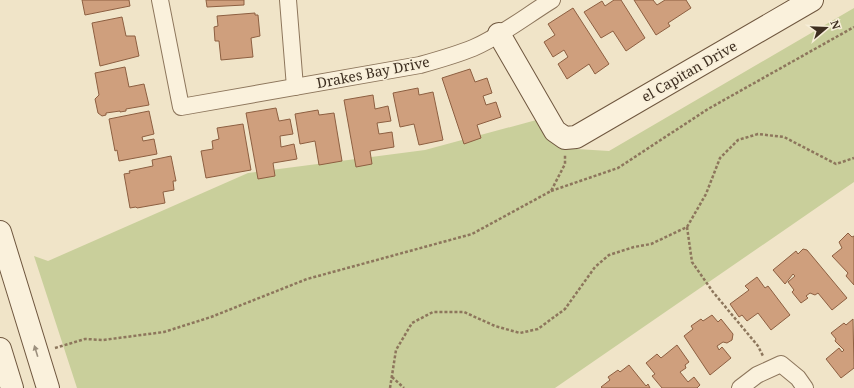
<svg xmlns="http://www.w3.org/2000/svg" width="854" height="388" font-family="'Noto Serif',serif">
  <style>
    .green { fill: #c9cf9b }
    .building { fill: #cf9f7d; stroke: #8d5f41 }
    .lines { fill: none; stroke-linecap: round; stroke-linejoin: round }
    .street-casing { stroke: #8d765c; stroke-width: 18 }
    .secondary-casing { stroke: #6f573f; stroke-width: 24 }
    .path { stroke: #8d765c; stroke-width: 2.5; stroke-dasharray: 3 2; stroke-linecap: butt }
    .street { stroke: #faf1dc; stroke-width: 16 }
    .secondary { stroke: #faf1dc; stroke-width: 22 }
    .oneway { fill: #9c907e }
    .labels { text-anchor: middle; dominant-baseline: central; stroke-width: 3; stroke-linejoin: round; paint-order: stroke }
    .street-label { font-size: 14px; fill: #3d2e20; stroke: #f7eed8 }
  </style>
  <rect width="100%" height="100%" fill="#f0e4c8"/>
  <polygon class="green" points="854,8 854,182 555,388 77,388 34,256 48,261 248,173 425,150 540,119 561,148 609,151"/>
  <g class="building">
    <polygon points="82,0 129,0 130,6 85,15"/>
    <polygon points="206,0 244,0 244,5 207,7"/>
    <polygon points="614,0 621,0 645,38 626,51 613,31 601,38 584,12 602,1 605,6"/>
    <polygon points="634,0 653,0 657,5 665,0 686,0 691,8 668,23 670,26 656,35"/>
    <polygon points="573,8 609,64 595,74 589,64 567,79 558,64 568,57 564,50 553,57 544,42 555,35 548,24"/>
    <polygon points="255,13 255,15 258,15 260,36 251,38 253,57 221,60 219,41 215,41 214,27 218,26 217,16"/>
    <polygon points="122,17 126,36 135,36 139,56 100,66 92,23"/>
    <polygon points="125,67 129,87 144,84 149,105 126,109 126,111 120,112 120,111 106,113 106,115 102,116 98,113 95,99 99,95 95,73"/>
    <polygon points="470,69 475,82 487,78 492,93 483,96 486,105 496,102 501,117 477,125 481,138 464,144 442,78"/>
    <polygon points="418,88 419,95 433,92 443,140 419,145 414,124 400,127 393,93"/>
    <polygon points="373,95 375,109 388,106 391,121 377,123 379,134 392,132 394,147 370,151 372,164 356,167 344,100"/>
    <polygon points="276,108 279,121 290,119 293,134 280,136 281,147 294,144 297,159 273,163 275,176 258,179 246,113"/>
    <polygon points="318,110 319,115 334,113 342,161 319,165 315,141 300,144 295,114"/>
    <polygon points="149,111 154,134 142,137 143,141 154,139 157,154 119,161 117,150 115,151 109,119"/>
    <polygon points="243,124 251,170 206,178 201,151 213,149 212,141 219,139 217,128"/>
    <polygon points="171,156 176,181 173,181 174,190 163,192 165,203 137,208 136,207 130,208 124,174 130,173 129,171 153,166 152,160"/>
    <polygon points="848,233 852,237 854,236 854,285 846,276 848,273 832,256 842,248 839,242"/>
    <polygon points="803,249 807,250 847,298 832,310 818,293 815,295 810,293 806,296 808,298 801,303 792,292 794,290 788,282 795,276 793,274 785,284 773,270 796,251 798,254"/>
    <polygon points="757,277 765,288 768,286 790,315 771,330 758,313 747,321 742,315 739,317 730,304 749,290 745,286"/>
    <polygon points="712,315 718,322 721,319 733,334 732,340 727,343 723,342 717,346 719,350 722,347 731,358 710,375 684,336 693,329 691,326 701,319 703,321"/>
    <polygon points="853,319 854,368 841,378 826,359 839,348 842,352 844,350 835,341 836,339 831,333 844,323 846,325"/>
    <polygon points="677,345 689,362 685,365 686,368 680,372 688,382 694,377 700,385 697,388 662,388 652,376 655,374 646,363 657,354 661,358"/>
    <polygon points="629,365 646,386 648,384 650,388 602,388 601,387 610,380 608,377 618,370 620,372"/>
  </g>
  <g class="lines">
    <g class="street-casing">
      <g id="street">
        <path d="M160,0L181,107L420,65C438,60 456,55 473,48C501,36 526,16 552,0"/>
        <polyline points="288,0 295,87"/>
        <polyline points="740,388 757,375 781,364 798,378 805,388"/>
      </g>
    </g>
    <g class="secondary-casing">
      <g id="secondary">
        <polyline points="499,34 555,131 565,138 576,137 812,0"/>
        <polyline points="0,232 48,388"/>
        <polyline points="0,349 12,388"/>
      </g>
    </g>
    <g class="path">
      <polyline points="551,191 618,168 708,109 854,27"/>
      <polyline points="687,227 692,262 713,292 758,346 763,356"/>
      <polyline points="55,348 85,339 103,340 164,332 211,317 307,279 472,234 551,191 565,164 565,155"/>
      <polyline points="392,377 404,388"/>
      <polyline points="390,388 396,350 412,323 433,312 464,312 495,326 520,333 538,329 565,309 595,267 609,255 634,247 651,244 687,227 706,194 720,158 738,140 758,134 784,137 836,164 854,158"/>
    </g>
    <use href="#street" class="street"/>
    <use href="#secondary" class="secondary"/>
  </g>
  <defs><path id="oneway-solid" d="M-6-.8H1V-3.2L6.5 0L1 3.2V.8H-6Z"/></defs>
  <use class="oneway" href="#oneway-solid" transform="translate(36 351) rotate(-107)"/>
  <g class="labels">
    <g class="street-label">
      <text transform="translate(689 71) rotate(-30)">el Capitan Drive</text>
      <text transform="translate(373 72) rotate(-11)">Drakes Bay Drive</text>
    </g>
  </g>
  <g transform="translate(826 28) rotate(71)" stroke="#f7eed8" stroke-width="3" paint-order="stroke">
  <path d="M0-3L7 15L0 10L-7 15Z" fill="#3d2e20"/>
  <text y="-6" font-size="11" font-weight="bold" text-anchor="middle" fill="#3d2e20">N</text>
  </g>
</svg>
